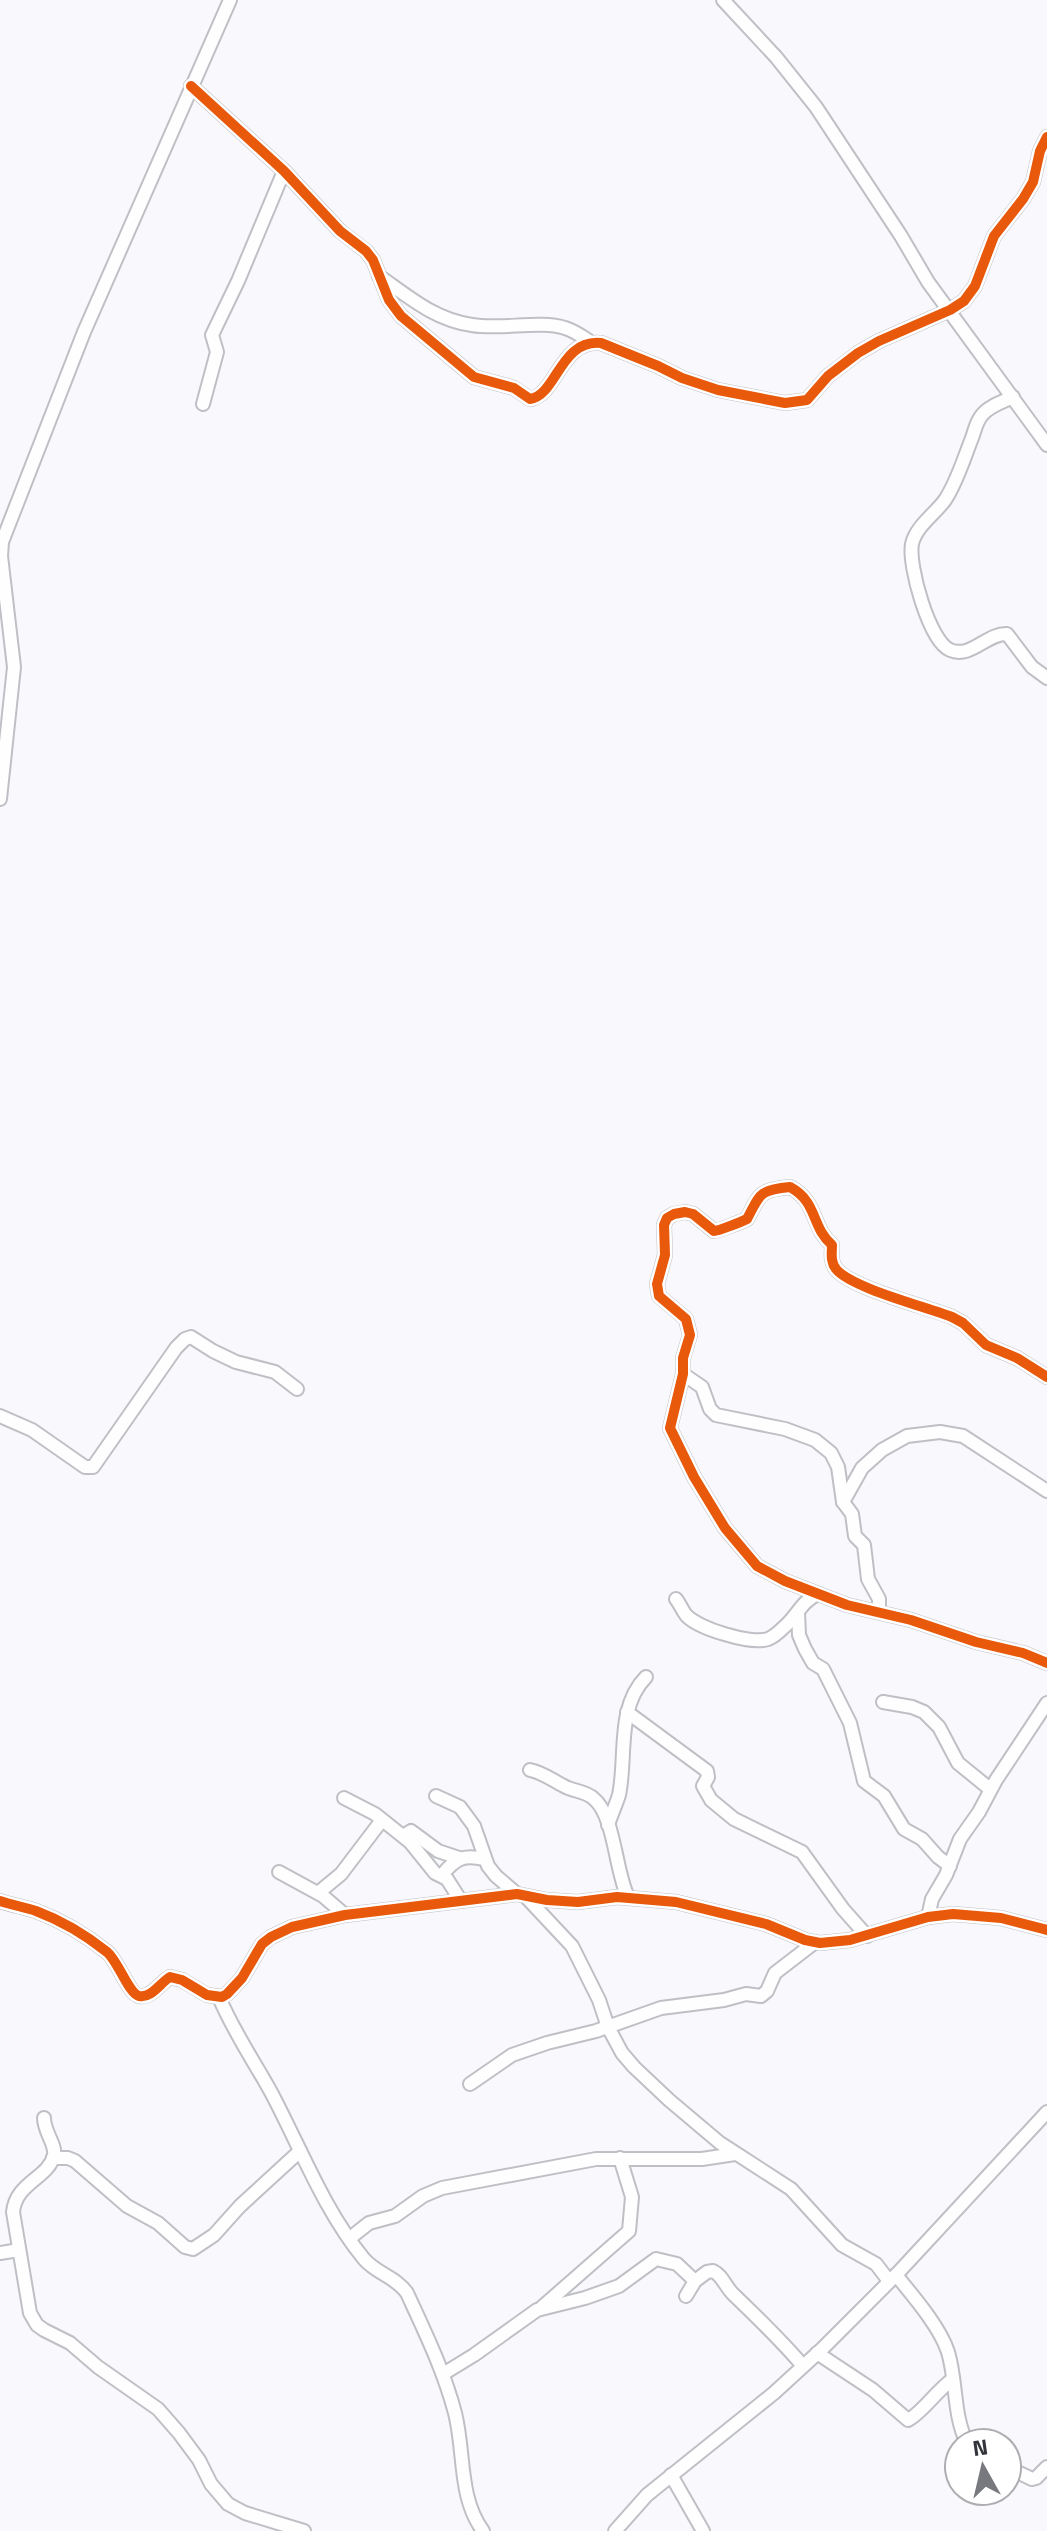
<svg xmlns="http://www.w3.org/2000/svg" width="1047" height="2531" font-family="'Titillium Web',sans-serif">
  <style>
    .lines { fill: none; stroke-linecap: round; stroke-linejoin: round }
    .minor-casing { stroke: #bfc0c5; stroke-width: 16 }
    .minor { stroke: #fefeff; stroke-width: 12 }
    .cycleway-casing { stroke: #fff; stroke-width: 15 }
    .cycleway { stroke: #e8590c; stroke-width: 10 }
  </style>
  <rect width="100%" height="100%" fill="#f9f9fd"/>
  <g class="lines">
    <g class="minor-casing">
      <g id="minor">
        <polyline points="723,0 776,57 816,107 901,236 928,282 1047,445"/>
        <path d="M191,86L284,171L340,231L366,251L373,260L389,300L401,316L474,377L514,388L530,399C557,395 560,339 601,343L658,366L682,378L718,390L785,403L807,400L828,376L858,353L879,341L950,310L964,301L975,286L994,236L1023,199L1033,182L1040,151L1047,137"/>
        <path d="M379,276C409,297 435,320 472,325C500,330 541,320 565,328C575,331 583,337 592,343"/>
        <path d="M1013,397C1002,402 989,406 982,415C976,422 975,430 972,438C964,458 957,482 945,500C935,514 916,526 912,544C908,565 929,641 950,650C971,659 987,633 1007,634L1032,667L1047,678"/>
        <polyline points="203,404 217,352 212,335 238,281 284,171"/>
        <polyline points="0,799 14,667 1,556 2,542 84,332 230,0"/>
        <polyline points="683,1374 702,1387 710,1409 716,1415 785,1429 815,1440 831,1453 838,1467 843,1502 852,1514 855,1536 864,1545 868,1579 879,1599 879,1611"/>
        <path d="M1047,1377L1017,1358L986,1345L963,1323L952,1317C927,1307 851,1288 836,1269C830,1261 832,1253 832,1245C811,1227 818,1202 790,1187C758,1190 760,1195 747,1219C741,1222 718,1231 714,1231L693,1214L685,1212L674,1214L667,1218L664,1225L665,1255L657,1284L659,1296L686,1319L690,1335L683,1358V1374L670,1428L694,1477L725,1528L757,1566L785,1581L847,1605L911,1620L976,1642L1023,1653L1047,1663"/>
        <polyline points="0,1416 32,1430 85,1467 93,1467 176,1348 185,1339 191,1337 213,1351 236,1362 275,1372 297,1389"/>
        <polyline points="843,1502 862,1468 882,1450 907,1436 940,1432 963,1436 1047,1491"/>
        <path d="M676,1599C680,1604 682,1610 686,1615C697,1628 751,1645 768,1639C773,1637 779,1632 783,1628C797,1617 801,1601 818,1594"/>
        <polyline points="798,1613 799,1635 805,1649 813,1663 823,1669 850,1723 864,1781 884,1796 904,1829 922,1839 938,1857 950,1866"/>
        <polyline points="883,1702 912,1707 924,1712 939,1727 958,1763 990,1789"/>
        <polyline points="627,1712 707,1771 708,1777 703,1786 711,1800 734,1819 802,1852 843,1909 867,1936"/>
        <path d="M530,1770C544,1773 552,1780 564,1786C572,1791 585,1791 593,1798C615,1815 615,1871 628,1897"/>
        <polyline points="436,1796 460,1807 474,1826 488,1866 496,1876 517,1894"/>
        <polyline points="344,1798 375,1814 410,1842 435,1873 447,1879 461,1901"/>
        <path d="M608,1825C611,1815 616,1805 619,1795C627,1757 616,1707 646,1677"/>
        <polyline points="403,1836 411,1831 438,1851 459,1858"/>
        <polyline points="279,1872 323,1896 345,1915"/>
        <path d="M442,1875C455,1859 463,1854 484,1859"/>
        <polyline points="318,1893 341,1874 382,1820"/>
        <polyline points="526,1897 572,1946 599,2000 608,2027 622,2053 634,2067 669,2100 720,2143 791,2189 842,2245 876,2264 889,2281"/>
        <path d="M0,1901C12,1905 24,1907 36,1911C60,1920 87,1936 107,1952C118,1961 129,1994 139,1996C151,1999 161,1982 170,1977L182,1980L207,1995L222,1997L227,1994L242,1978L262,1944L271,1937L292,1927L345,1915L517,1894L547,1900L578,1902L617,1897L676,1902L766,1924L805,1940L820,1943L850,1940L928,1917L953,1914L1001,1918L1047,1930"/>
        <polyline points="928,1917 932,1899 946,1875 960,1839 979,1812 996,1780 1047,1703"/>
        <path d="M219,1997C233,2031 254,2061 272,2094C301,2149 324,2210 364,2259C377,2274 396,2277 407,2293C425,2332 444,2371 455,2413C465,2452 458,2497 483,2531"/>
        <polyline points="470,2084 512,2055 547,2043 596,2031 661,2008 724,2000 746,1994 761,1996 767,1991 775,1973 814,1943"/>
        <path d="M44,2118C44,2132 56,2144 54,2155C49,2178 16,2182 13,2212L30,2313L37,2325L44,2330L70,2343L98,2367L158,2409L179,2433L199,2460L211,2484L228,2504L245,2513L304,2531"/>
        <polyline points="53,2158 68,2158 75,2161 127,2206 158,2223 185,2247 193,2249 214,2235 240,2206 300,2151"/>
        <polyline points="350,2238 369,2223 395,2216 423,2196 442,2188 596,2159 702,2159 735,2154"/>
        <polyline points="0,2253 19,2250"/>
        <path d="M896,2275C913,2296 940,2327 948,2352C957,2382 953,2415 967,2443"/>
        <path d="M686,2296L695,2281L707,2272L713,2271C722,2275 725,2286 733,2294C757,2317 781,2340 803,2366"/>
        <polyline points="541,2308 629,2231 632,2197 620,2158"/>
        <path d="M817,2353L873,2390L908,2420C922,2413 937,2390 953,2379"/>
        <polyline points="443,2374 474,2355 537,2310 585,2298 619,2286 656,2259 677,2264 695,2281"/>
        <polyline points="1007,2467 1032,2479 1036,2478 1047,2467"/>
        <polyline points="671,2475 703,2531"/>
        <polyline points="615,2531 647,2495 774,2393 822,2349 896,2275 1047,2112"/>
      </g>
    </g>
    <use href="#minor" class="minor"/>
    <g class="cycleway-casing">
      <g id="cycleway">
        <path d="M191,86L284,171L340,231L366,251L373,260L389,300L401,316L474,377L514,388L530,399C557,395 560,339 601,343L658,366L682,378L718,390L785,403L807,400L828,376L858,353L879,341L950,310L964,301L975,286L994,236L1023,199L1033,182L1040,151L1047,137"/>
        <path d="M1047,1377L1017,1358L986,1345L963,1323L952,1317C927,1307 851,1288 836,1269C830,1261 832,1253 832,1245C811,1227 818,1202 790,1187C758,1190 760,1195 747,1219C741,1222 718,1231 714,1231L693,1214L685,1212L674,1214L667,1218L664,1225L665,1255L657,1284L659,1296L686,1319L690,1335L683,1358V1374L670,1428L694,1477L725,1528L757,1566L785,1581L847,1605L911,1620L976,1642L1023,1653L1047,1663"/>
        <path d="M0,1901C12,1905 24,1907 36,1911C60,1920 87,1936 107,1952C118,1961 129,1994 139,1996C151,1999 161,1982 170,1977L182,1980L207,1995L222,1997L227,1994L242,1978L262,1944L271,1937L292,1927L345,1915L517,1894L547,1900L578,1902L617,1897L676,1902L766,1924L805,1940L820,1943L850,1940L928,1917L953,1914L1001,1918L1047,1930"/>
      </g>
    </g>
    <use href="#cycleway" class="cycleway"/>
  </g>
  <g transform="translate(983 2467) rotate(352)"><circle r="38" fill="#ffffff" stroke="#adaeb1" stroke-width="2"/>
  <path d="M0-6L14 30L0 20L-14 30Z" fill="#78797f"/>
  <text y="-12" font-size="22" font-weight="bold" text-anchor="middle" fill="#33343b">N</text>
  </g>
</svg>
